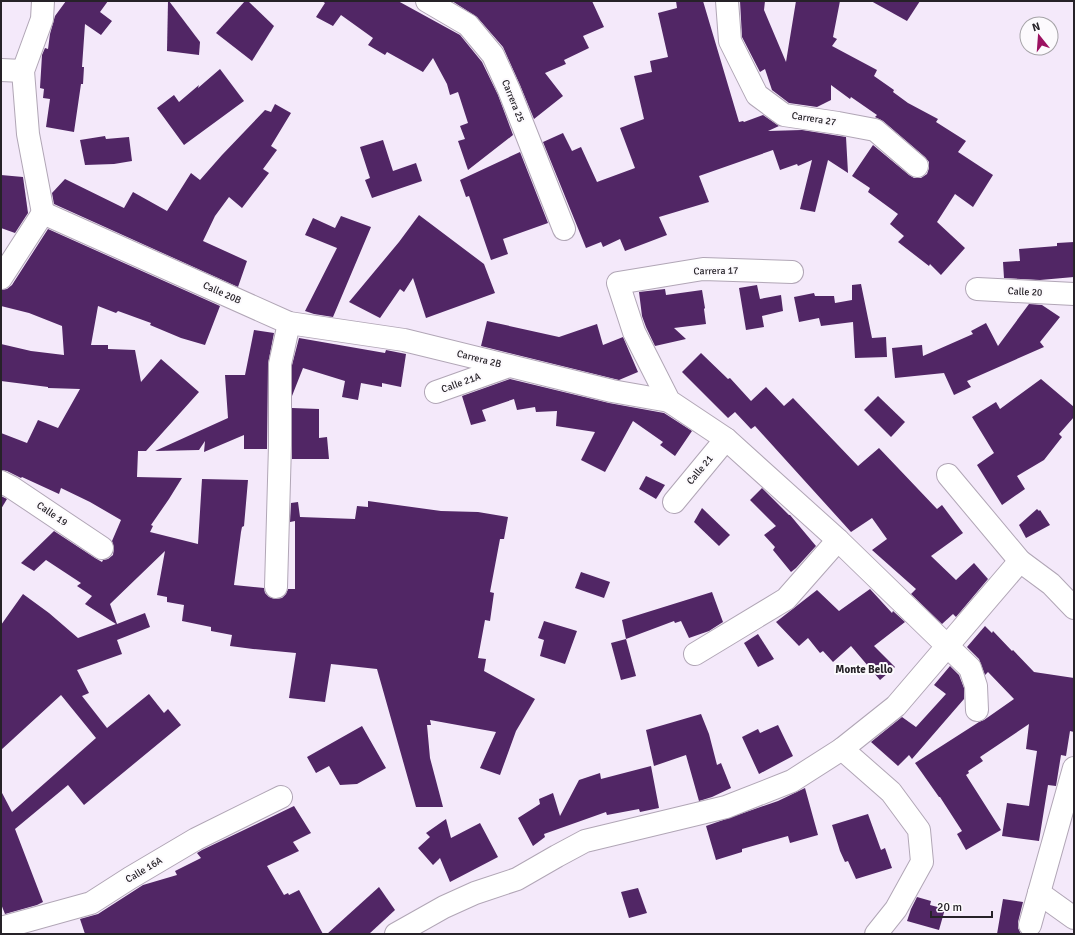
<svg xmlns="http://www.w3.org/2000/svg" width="1075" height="935" font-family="Signika,sans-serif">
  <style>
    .building { fill: #512665 }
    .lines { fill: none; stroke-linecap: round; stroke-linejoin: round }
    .minor-casing { stroke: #b1a6b6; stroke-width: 24 }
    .minor { stroke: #fff; stroke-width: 22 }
    .labels { text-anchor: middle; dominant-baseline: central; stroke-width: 4; stroke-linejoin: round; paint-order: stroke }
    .street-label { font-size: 10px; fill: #262228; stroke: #fcfafd }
    .neighbourhood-label { font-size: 11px; font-weight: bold; fill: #262228; stroke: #fcfafd }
  </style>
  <rect width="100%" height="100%" fill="#f4e9fa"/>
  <g class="building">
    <polygon points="66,1 108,1 100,12 112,21 101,35 85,24 82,67 84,67 83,84 81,84 74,132 46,127 50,99 43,98 44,89 40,88 42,55 45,48 48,49 50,34 55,16"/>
    <polygon points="168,1 169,1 200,42 199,55 167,51"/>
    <polygon points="245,1 248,1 274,26 252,61 216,33"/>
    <polygon points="322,1 398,1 460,35 482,62 498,95 513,135 468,170 458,141 465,139 460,126 468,123 458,92 450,95 447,84 433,58 423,72 387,52 385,55 368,45 373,38 341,15 333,26 316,17 325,3"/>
    <polygon points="452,1 592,1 604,27 583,36 589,48 564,60 566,64 545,73 563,96 534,119 520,85 503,47 477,17"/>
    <polygon points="676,1 703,1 739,122 743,121 744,122 763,115 779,126 768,131 802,130 846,137 848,173 828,160 815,212 800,209 812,160 798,166 797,164 780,170 773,150 699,176 709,202 659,217 667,235 625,251 620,239 603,247 601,242 586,248 543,142 563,133 572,151 581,147 597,182 635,168 620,128 644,119 634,76 652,72 650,61 668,57 658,13 677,8"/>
    <polygon points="740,1 765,1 764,10 786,62 796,1 840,1 833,37 837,39 832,46 877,70 874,76 894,90 893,92 908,103 938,119 936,122 966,141 958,152 993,175 973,207 955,194 937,222 965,248 941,275 930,264 929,266 898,242 904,236 890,224 898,214 868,192 870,188 852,176 873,145 909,175 914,178 921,178 927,174 929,168 929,162 925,157 883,121 875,117 877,115 851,97 850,99 831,85 831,100 817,107 789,103 772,90 765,69 760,72 742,37"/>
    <polygon points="871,1 920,1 907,21"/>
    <polygon points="220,69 244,101 184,145 157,108 174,95 179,102 199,85 198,88"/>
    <polygon points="275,104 291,113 271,146 277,150 263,169 269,173 242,208 229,197 215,216 203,241 247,261 238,287 54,204 52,193 65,179 124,208 133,192 167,211 191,173 200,180 222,155 265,110 271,112"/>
    <polygon points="105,136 106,139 129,137 132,161 114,164 85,165 80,140"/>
    <polygon points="383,140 393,171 416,163 422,181 372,198 365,180 370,178 360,147"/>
    <polygon points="520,152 548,223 503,239 508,254 491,260 469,196 466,197 460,180"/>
    <polygon points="1,175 23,177 28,213 15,233 1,228"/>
    <polygon points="419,215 484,264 495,293 426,318 413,278 404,292 400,289 380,318 349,302 399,242"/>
    <polygon points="341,216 371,227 333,317 314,314 305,311 337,248 305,235 313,218 335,228"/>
    <polygon points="48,229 220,306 205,345 181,338 150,325 151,323 118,311 116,313 98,306 91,345 108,345 108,349 135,350 141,382 161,359 199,392 146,451 138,451 137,477 182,478 169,499 151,525 153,526 150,532 198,544 202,479 248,480 244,526 242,527 241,532 234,585 264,588 265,593 269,597 275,599 282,598 286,594 288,589 295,589 295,521 290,522 291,503 298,502 300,517 355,519 357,506 368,507 368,501 441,511 478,512 508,517 504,539 500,539 490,592 494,593 490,621 485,620 478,658 486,659 484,671 535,699 516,731 500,775 480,768 496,732 430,720 431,725 427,725 430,758 443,807 416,807 377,669 331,664 325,702 289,698 296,653 253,649 230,646 232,635 211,631 211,627 182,621 184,605 167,602 167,597 157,595 165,551 110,604 117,624 145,613 150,627 117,640 122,654 77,670 89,693 82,696 107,728 149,694 164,713 168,709 181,725 84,805 68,785 15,829 43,902 37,905 5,914 1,904 1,791 12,812 96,738 61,695 1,750 1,625 23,594 49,613 78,638 116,624 85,604 92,596 77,586 81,583 46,560 34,571 21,563 54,531 95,558 102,562 103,560 108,559 113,555 114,548 112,541 121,520 90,502 61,488 59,494 22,477 21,478 7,471 1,470 1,433 27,443 38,420 58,428 80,389 48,388 48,387 1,381 1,344 31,351 64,355 62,326 29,313 1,306 1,290 7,289 12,285"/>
    <polygon points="1074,242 1074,277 1040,280 1004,278 1003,262 1020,261 1019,249 1057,246 1057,243"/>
    <polygon points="861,284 872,338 886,337 887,357 855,358 853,322 821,326 819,318 799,322 794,297 814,293 815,296 834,296 835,303 852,300 852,285"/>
    <polygon points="757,285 760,299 781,295 783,311 762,316 764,327 746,330 739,288"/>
    <polygon points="665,289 666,295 702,290 705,308 704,309 706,324 674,328 686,339 655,346 646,327 642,316 639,292"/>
    <polygon points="1029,304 1042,305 1060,317 1040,342 1044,347 967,381 971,387 954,395 944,373 895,378 892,348 922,345 923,356 973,334 971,331 986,323 998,346"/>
    <polygon points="487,321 559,337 597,324 603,345 623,337 638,372 619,380 481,346"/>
    <polygon points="254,330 274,333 268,364 267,449 244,449 244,435 204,452 205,441 199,450 155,451 228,418 225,375 245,375"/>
    <polygon points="299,338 385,353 386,350 406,354 401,387 382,383 382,387 361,383 358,400 342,397 345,381 303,368 292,396 292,365"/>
    <polygon points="701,353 728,379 730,378 751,401 766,387 784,406 793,398 858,466 879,448 937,509 942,505 963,533 931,556 956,580 974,563 988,579 956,617 953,614 942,624 911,594 916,589 872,550 887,539 872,518 851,532 755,426 751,429 735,412 728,418 682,372"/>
    <polygon points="510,379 609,403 664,413 692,431 675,456 660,445 663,442 633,421 605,472 581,460 595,432 556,426 557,411 536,412 535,407 517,410 514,399 482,410 486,421 471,425 462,396"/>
    <polygon points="1041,379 1074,407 1074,417 1059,434 1062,437 1044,460 1017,476 1025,489 1002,505 977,465 994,453 972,417 996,402 1000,409"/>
    <polygon points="878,396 905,422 891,437 864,410"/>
    <polygon points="292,408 319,409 319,438 327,437 329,459 292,459"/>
    <polygon points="646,476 665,485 656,499 639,489"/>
    <polygon points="762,488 789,515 790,515 816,546 796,568 791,572 773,550 775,547 764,535 776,526 750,500"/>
    <polygon points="1,496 7,499 1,509"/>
    <polygon points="702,508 730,535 719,546 694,522"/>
    <polygon points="1037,509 1039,511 1040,510 1050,525 1026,538 1019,525"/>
    <polygon points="581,572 610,582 604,598 575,588"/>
    <polygon points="870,589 892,613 893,611 905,622 874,646 895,667 880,680 851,646 833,662 823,651 820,653 808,638 799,646 776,622 817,590 839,611"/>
    <polygon points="712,592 723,622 709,631 689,638 681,621 675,623 674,621 626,639 622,620"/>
    <polygon points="544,621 577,631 565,664 540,656 544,640 538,638"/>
    <polygon points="985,626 992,633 993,631 1012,651 1013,650 1034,672 1074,678 1074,732 1070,731 1066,756 1061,755 1056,786 1048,785 1039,841 1002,836 1007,803 1029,806 1037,751 1026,749 1029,724 980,757 983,761 968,771 969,773 966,775 1001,830 966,850 957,834 962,831 940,797 939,797 915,763 979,722 984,720 1014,699 988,672 985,675 979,659 967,647"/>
    <polygon points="758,634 774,659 758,667 744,643"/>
    <polygon points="626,639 636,676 621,680 611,643"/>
    <polygon points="950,666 959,675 964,688 964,699 912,759 909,755 898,766 871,742 902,717 916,727 946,694 934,685"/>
    <polygon points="701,714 709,734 717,765 721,763 731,788 712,797 699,801 686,755 654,766 646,730"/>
    <polygon points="778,725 793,756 759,774 742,737 758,729 760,733"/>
    <polygon points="362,726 386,768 357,784 340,785 329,766 316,773 307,757"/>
    <polygon points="651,766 659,808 640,812 639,809 607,815 606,812 544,834 545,837 533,846 518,818 540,804 539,799 553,793 560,816 579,780 600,773 601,779"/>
    <polygon points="805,788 818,835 790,843 788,836 742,849 742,852 716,860 706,826 778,801"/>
    <polygon points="294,806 311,833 293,842 299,851 267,866 284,895 288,893 289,895 299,890 323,934 85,934 80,919 98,914 143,885 177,875 175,871 201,858 197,853 202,850"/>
    <polygon points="868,814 881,850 885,848 892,868 856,879 848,861 845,862 840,851 832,825"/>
    <polygon points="446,819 451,838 480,823 498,857 450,882 440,858 433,865 418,848 430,837 426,833"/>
    <polygon points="379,887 395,910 369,934 327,934"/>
    <polygon points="638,888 647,913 629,918 621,892"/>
    <polygon points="917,897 931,901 930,905 945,909 939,930 907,921 911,909"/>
    <polygon points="1003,899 1023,902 1018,922 1018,928 1021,934 997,934"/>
  </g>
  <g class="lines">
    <g class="minor-casing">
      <g id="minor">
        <polyline points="43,1 42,19 23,71 28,134 43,213"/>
        <polyline points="427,1 468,25 493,55 509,90 564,229"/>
        <polyline points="727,1 730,41 757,95 784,115 838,123 875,130 917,166"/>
        <polyline points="1,70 23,71"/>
        <polyline points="43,213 289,323 404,340 612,391 669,401"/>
        <polyline points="792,272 703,269 618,283 634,332 669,401 726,439 838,540 970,668 976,686 977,710"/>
        <polyline points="1,278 43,213"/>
        <polyline points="977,289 1074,294"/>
        <polyline points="436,392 509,366"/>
        <polyline points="948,475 1020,561 1051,584 1074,608"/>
        <polyline points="1,482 11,487 102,548"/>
        <polyline points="674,502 726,439"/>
        <polyline points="276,587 280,445 280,364 289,323"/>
        <polyline points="695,654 786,599 838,540"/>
        <polyline points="842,749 891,792 919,830 922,862 896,909 876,934"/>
        <polyline points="1039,893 1074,918"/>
        <polyline points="1030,925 1074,768"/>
        <polyline points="1,928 91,903 130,878 196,839 281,797"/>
        <polyline points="396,934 444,907 475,893 517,879 557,856 585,841 726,807 792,781 842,749 896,706 1020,561"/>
      </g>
    </g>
    <use href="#minor" class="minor"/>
  </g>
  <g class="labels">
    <g class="street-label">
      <text transform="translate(513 101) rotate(68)">Carrera 25</text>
      <text transform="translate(814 119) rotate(9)">Carrera 27</text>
      <text transform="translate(716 271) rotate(-1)">Carrera 17</text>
      <text transform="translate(1025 292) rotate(3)">Calle 20</text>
      <text transform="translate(222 293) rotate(24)">Calle 20B</text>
      <text transform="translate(479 359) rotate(14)">Carrera 2B</text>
      <text transform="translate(461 383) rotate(-20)">Calle 21A</text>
      <text transform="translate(700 470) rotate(-50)">Calle 21</text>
      <text transform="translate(52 514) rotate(34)">Calle 19</text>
      <text transform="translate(144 870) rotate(-31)">Calle 16A</text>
    </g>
    <g class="neighbourhood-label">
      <text x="864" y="669">Monte Bello</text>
    </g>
  </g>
  <rect width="1075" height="935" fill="none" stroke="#262228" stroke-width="4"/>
  <g transform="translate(1039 36) rotate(343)"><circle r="19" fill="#fcfafd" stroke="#a6a4a8"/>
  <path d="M0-3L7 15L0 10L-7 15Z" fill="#9c1161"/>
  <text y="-6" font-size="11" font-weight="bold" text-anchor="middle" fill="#262228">N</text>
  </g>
  <path d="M931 911v6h61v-6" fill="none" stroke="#262228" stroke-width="2"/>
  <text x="937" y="911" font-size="12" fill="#262228" stroke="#fcfafd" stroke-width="3" paint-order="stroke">20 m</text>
</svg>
